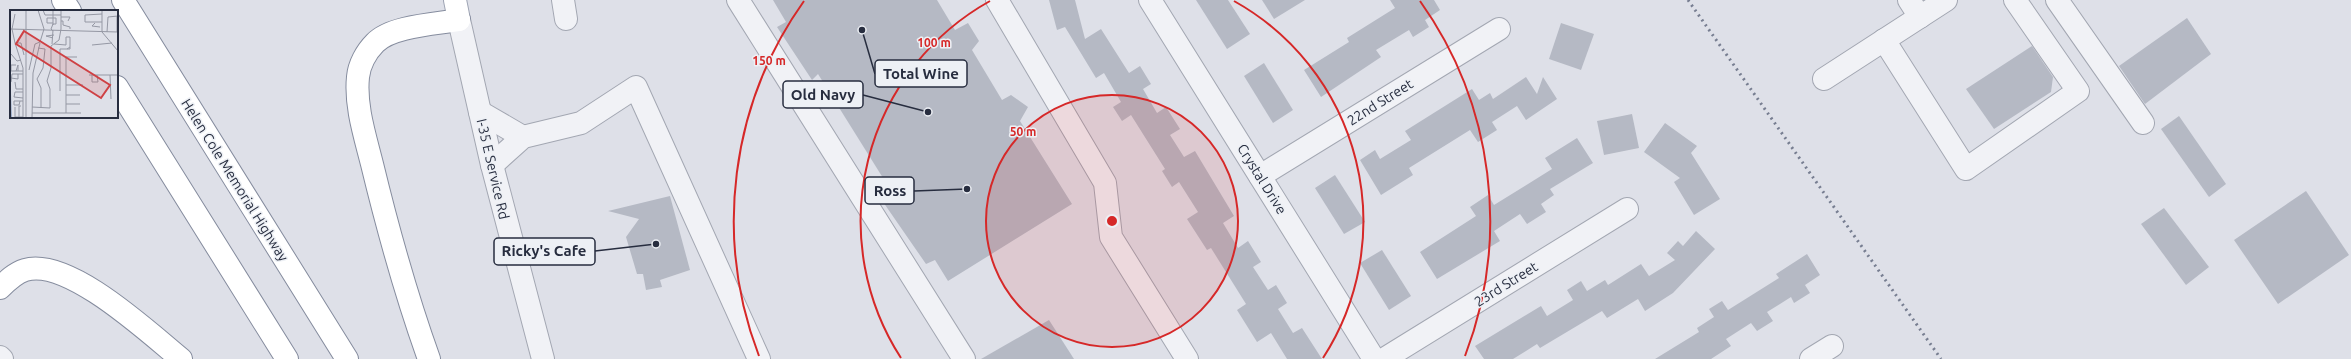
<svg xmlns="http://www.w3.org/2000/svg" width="2351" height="359" font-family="Ubuntu,sans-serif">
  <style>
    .building { fill: #b5b9c4 }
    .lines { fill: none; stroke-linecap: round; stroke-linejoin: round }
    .minor-casing { stroke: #a3a7b2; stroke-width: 24 }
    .major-casing { stroke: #9da3b3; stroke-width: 24 }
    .highway-casing { stroke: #858c9e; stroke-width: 24 }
    .minor { stroke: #f1f2f6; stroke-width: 22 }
    .major { stroke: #fff; stroke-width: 22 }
    .highway { stroke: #fff; stroke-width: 22 }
    .rail { stroke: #777e91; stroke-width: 3; stroke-dasharray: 2 4; stroke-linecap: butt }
    .ring { fill: none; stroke: #d62828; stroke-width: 2 }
    .labels { text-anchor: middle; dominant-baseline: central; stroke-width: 3; stroke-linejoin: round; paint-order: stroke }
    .street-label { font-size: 14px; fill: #272d3f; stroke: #edf0f5 }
    .inset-river { fill: none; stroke: #98a9c8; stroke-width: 2 }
    .inset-road { fill: none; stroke: #9598a4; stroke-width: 1 }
    .view { fill: #cf4144; fill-opacity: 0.15; stroke: #cf4144; stroke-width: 2 }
    .inset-edge { fill: none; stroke: #272d3f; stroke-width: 2 }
    .centre { fill: #d62828; stroke: #edf0f5; stroke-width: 2 }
    .ring-label { font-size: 12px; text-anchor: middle; font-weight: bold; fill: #d62828; stroke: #edf0f5; stroke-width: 3; stroke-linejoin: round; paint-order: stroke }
    .leader { fill: none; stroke: #272d3f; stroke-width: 1.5 }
    .callout-dot { fill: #272d3f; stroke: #edf0f5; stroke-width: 1.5 }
    .callout { fill: #edf0f5; stroke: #272d3f; stroke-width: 1.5 }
    .callout-label { font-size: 15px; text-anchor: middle; font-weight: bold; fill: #272d3f }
  </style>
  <rect width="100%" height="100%" fill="#dee0e8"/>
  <g class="building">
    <polygon points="773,0 937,0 955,30 968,23 979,41 972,50 1002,100 1011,95 1028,107 1020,121 1072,204 948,281 935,260 926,264 881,199 893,194 818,74 812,80 777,27 786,22"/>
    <polygon points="1049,0 1075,0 1085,39 1101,29 1129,73 1140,66 1151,84 1143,89 1157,113 1166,107 1180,129 1170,135 1184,157 1195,151 1234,216 1223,223 1238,248 1248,241 1261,262 1253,267 1268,290 1276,285 1287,303 1278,309 1293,333 1302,328 1322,359 1287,359 1271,333 1257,342 1237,310 1246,304 1211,248 1207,250 1187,219 1198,212 1179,182 1172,187 1162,171 1165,169 1131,115 1122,121 1113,107 1121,102 1104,73 1096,78 1065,27 1057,30"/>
    <polygon points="1196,0 1228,0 1250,34 1227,49"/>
    <polygon points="1262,0 1305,0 1274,19"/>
    <polygon points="1390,0 1434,0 1440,10 1425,20 1429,27 1413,37 1409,30 1376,50 1381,57 1321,97 1304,70 1349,42 1347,38 1395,8"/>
    <polygon points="2187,18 2211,54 2145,104 2119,66"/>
    <polygon points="1561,23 1594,34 1581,70 1549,59"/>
    <polygon points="2032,46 2053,77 2051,92 1994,129 1966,89"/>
    <polygon points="1264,63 1293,110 1273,123 1244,76"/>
    <polygon points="1526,77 1537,94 1543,77 1557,99 1526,120 1517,106 1492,122 1497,130 1478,142 1470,130 1409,168 1413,175 1381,195 1360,160 1375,150 1380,159 1411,140 1405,131 1472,89 1479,100 1490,93 1493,99"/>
    <polygon points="1632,114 1639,148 1604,155 1597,121"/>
    <polygon points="2179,116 2226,184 2209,197 2161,129"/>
    <polygon points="1665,123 1697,146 1691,153 1720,199 1694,215 1674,182 1680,178 1644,152"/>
    <polygon points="1577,138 1593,163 1550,189 1554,195 1541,204 1546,212 1527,224 1520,214 1494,231 1500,241 1437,279 1420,252 1476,216 1470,207 1488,195 1494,205 1552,169 1545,158"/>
    <polygon points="1335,175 1365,222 1344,234 1315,188"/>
    <polygon points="2306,191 2349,255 2278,304 2234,240"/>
    <polygon points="670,196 690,270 660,280 662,287 646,290 643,274 637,274 626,237 639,219 608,211"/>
    <polygon points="2164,208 2209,267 2186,285 2141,224"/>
    <polygon points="1696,231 1715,249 1673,293 1645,311 1638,299 1607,318 1602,311 1540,348 1537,344 1513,359 1484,359 1475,346 1541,306 1547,316 1573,300 1567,290 1581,281 1587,291 1605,280 1608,285 1641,264 1649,276 1675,260 1667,253 1678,241 1683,246"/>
    <polygon points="1382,250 1411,296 1389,310 1360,263"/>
    <polygon points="1807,254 1820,275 1805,285 1810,293 1794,303 1791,297 1767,312 1773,321 1757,331 1751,323 1726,339 1731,346 1711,359 1655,359 1699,332 1697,328 1714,317 1709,309 1722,301 1728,310 1779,278 1776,274"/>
    <polygon points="1049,320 1074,359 981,359"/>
  </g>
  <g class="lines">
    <g class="minor-casing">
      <g id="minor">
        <polyline points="563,0 566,19"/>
        <polyline points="738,0 964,359"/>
        <polyline points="997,0 1105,183 1111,237 1187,359"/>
        <polyline points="1150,0 1374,359"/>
        <polyline points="1909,0 1920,17"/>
        <polyline points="2057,0 2143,123"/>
        <polyline points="459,20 492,165 543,359"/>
        <polyline points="1884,40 1966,169 2078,91 2015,0"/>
        <polyline points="1824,79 1946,0"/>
        <polyline points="480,112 523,137"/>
        <polyline points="492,165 523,137 581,123 636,87 759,359"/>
        <polyline points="1260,176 1499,29"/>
        <polyline points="0,357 2,359"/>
        <polyline points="1384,359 1627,209"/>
        <polyline points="1811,359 1832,346"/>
      </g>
    </g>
    <g class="major-casing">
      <polyline id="major" points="455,0 459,20"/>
    </g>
    <g class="highway-casing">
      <g id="highway">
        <polyline points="63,0 70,11"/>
        <polyline points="123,0 347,359"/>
        <polyline points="117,87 287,359"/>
        <path d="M0,288C7,281 15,273 25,270C68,257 148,332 181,359"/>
        <path d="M429,359C406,295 388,230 372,164C365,136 355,106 358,77C359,65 366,52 375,43C391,26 436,24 459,20"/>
      </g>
    </g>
    <use href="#minor" class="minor"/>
    <use href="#major" class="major"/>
    <use href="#highway" class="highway"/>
    <polyline class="rail" points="1688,0 1941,359"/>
  </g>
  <circle cx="1112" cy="221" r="126" fill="#d62828" fill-opacity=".12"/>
  <g class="ring">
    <circle cx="1112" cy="221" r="126"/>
    <path d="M901 358A252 252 0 0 1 990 1M1234 1A252 252 0 0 1 1323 358"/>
    <path d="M759 356A378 378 0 0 1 804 1M1420 1A378 378 0 0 1 1465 356"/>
  </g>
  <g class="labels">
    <g class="street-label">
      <text transform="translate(1380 102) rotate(-32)">22nd Street</text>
      <text transform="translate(493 169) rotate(77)">I-35 E Service Rd</text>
      <text transform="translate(1262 179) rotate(58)">Crystal Drive</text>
      <text transform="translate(235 180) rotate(58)">Helen Cole Memorial Highway</text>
      <text transform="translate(1506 284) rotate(-32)">23rd Street</text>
    </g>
  </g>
  <g transform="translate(10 10)">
    <rect width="108" height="108" fill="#dee0e8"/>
    <path class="inset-river" d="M0,83L1,108"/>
    <path class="inset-road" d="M16,0V108M28,0L34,19M33,0L35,5H51M43,0V15M51,0V19M92,0V22L108,41M5,4L2,19L5,33M92,4L75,5V12H92M107,6V22M51,7H60L58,11M51,11H53V15L60,17V19M85,13L82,16L90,17M0,19L108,22M43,21L41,19L43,14H46V8H37V13H43M97,22L98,7L108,6M43,28L36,26L44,25M30,32L34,19M5,33L13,58V108M5,33H11L14,45M42,34L43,20M44,34L56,35V27H60V39H57L60,37M82,35L102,33M28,38L35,39L33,58L27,69L31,78V98M1,44L7,51L11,50M6,55H1V61H13M19,60L25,34L30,32M6,61L8,55V61M79,65H108M82,65V72H88L87,65M100,65L101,89M1,68L8,69V64M1,72L2,64H13M5,72L6,79H13M56,75H73M50,81V39H57M13,82H5L4,87L13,88M56,85H70M10,91L9,95H4V91H13M56,94H70M5,97V107H13M22,97L40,98V79L37,71L41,58V36L49,30L51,19M22,103H71M56,103V47H67M9,108V96H11M22,108L23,63L30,33"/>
    <path class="view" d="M14,21L100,75L91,88L6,34Z"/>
    <rect width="108" height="108" class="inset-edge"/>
  </g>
  <circle cx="1112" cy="221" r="6" class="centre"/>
  <g class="ring-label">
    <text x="934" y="47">100 m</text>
    <text x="769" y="65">150 m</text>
    <text x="1023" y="136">50 m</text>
  </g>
  <path class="leader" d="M862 30L875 74M928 112L863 95M967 189L914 191M656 244L595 251"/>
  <g class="callout-dot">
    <circle cx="862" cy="30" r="4"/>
    <circle cx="928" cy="112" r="4"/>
    <circle cx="967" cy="189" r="4"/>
    <circle cx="656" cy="244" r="4"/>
  </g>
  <g class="callout">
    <rect x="875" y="60" width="92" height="27" rx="4"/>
    <rect x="783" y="81" width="80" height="27" rx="4"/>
    <rect x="865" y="177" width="49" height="27" rx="4"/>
    <rect x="494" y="238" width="101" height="27" rx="4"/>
  </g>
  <g class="callout-label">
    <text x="921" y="79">Total Wine</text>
    <text x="823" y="100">Old Navy</text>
    <text x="890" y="196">Ross</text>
    <text x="544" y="256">Ricky's Cafe</text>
  </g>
</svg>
